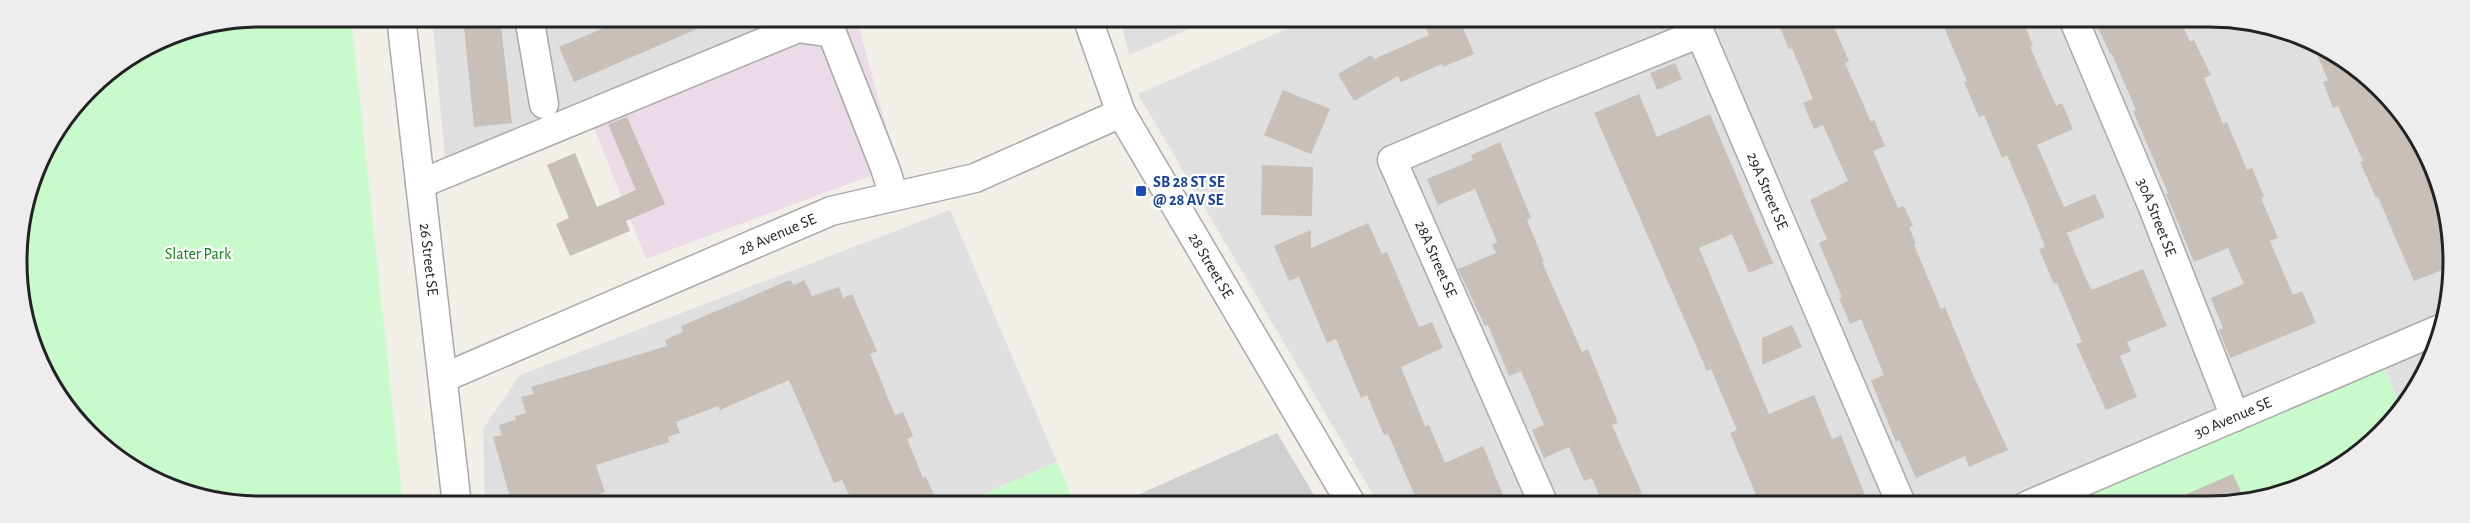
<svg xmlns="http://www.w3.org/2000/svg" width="2470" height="523" font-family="'Alegreya Sans',sans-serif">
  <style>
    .residential { fill: #e0dfdf }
    .industrial { fill: #ebdbe8 }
    .religious { fill: #d0d0d0 }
    .park { fill: #c8facc }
    .building { fill: #c7bfb8 }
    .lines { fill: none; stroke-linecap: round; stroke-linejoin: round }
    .minor-casing { stroke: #a9a9a9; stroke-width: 31 }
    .minor { stroke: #fff; stroke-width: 28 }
    .transit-dot { fill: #1a4fb4; stroke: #fff; stroke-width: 2 }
    .labels { text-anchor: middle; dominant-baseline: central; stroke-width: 4.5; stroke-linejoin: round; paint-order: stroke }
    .transit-label { font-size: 16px; font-weight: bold; fill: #164399; stroke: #fff; text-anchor: start }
    .street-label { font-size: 16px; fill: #222; stroke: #fff }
    .park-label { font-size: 16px; fill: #0c8416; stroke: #fff }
    .rim { fill: none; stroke: #222; stroke-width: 3 }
  </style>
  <rect width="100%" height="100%" fill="#f2efe9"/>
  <g class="residential">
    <polygon points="432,17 818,17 445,157"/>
    <polygon points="1120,17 1217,17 1129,55"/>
    <polygon points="1312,18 2240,19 2331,49 2403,112 2445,198 2451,293 2428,370 2401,408 2382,363 2067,506 1379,505 1138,94"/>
    <polygon points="950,210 1057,462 958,505 485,505 483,429 520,375"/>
  </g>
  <polygon class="industrial" points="818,17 856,17 897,166 646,259 585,105"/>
  <polygon class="religious" points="1277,433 1320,505 1115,505"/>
  <g class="park">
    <polygon points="262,17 351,17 403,505 230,504 139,474 77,423 30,341 17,246 35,167 88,88 168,35"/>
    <polygon points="2382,363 2401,408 2381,435 2317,481 2225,506 2065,506"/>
    <polygon points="1057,462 1075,505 958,505"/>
  </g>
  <g class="building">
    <polygon points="463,17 500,17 512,123 474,127"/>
    <polygon points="630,17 725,17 574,82 559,47"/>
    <polygon points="1439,18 1459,18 1474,54 1443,67 1442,64 1401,82 1398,76 1354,101 1338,74 1371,55 1374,59 1429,35 1424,24"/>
    <polygon points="1776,18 1830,18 1849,61 1845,63 1871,122 1874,120 1885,146 1873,151 1898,208 1904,206 1913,226 1909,227 1916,244 1914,245 1941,309 1945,307 1973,375 2008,450 1969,467 1965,456 1916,478 1899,440 1896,442 1871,381 1884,375 1861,319 1850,324 1839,298 1842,297 1819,243 1827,239 1810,200 1848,181 1823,125 1814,129 1803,103 1813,99 1792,48 1789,49"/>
    <polygon points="1940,18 2022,18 2033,46 2030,47 2056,106 2062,103 2073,129 2037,145 2064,207 2095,194 2105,217 2067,233 2086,279 2092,290 2143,269 2167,326 2127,342 2131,351 2120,356 2137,397 2106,410 2076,344 2082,342 2057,283 2054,284 2039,249 2045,247 2028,204 2007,155 2002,158 1984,115 1979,117 1964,82 1967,81"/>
    <polygon points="2093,18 2180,19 2190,42 2194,40 2211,75 2204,78 2223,124 2227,122 2247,170 2252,168 2264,196 2261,198 2278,238 2270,241 2293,295 2302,291 2316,323 2230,358 2219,330 2223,328 2211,298 2244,284 2228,248 2194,262 2166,194 2168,193 2133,111 2136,110 2112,54 2111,55"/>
    <polygon points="2312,43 2331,49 2376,88 2384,107 2392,103 2403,112 2445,198 2445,204 2435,208 2448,240 2450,267 2414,281 2378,197 2376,198 2360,162 2363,161 2338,106 2333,108 2323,82 2328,80"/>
    <polygon points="1675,63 1682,79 1657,90 1650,73"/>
    <polygon points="1283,90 1330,109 1311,154 1264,135"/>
    <polygon points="1639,94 1657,137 1710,114 1773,263 1749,273 1732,234 1699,248 1769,414 1814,395 1832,439 1841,435 1867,500 1853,506 1761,506 1730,433 1737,430 1711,369 1707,371 1594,113"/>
    <polygon points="627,117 665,204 626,221 630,231 570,256 556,224 569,218 547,165 575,153 597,207 636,190 608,124"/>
    <polygon points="1500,142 1531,218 1527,220 1544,262 1542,262 1582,352 1588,349 1618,423 1612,425 1642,493 1638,494 1642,506 1603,505 1592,478 1584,481 1569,447 1544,458 1532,430 1544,425 1521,371 1509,376 1488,325 1485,326 1458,269 1496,253 1492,245 1497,242 1475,189 1438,205 1427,179 1473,160 1471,155"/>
    <polygon points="1262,165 1313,167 1312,216 1261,215"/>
    <polygon points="1368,223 1382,254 1387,252 1419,327 1432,322 1443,348 1401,367 1425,426 1429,425 1445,463 1483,446 1507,505 1419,505 1388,434 1384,435 1367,395 1361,398 1336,339 1327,343 1299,277 1289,281 1274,246 1311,230 1311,248"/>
    <polygon points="790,280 794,285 804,280 812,296 839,287 843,298 852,294 877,351 870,354 895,415 903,412 913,436 907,439 923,478 926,477 935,497 917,504 914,497 897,505 854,505 842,480 834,483 789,380 720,410 718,406 676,422 680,433 668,437 669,442 596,465 605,492 597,495 600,505 519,505 516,495 510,497 493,437 502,435 499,425 516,420 515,416 526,413 521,397 534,394 531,387 667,346 665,340 683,332 681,326"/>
    <polygon points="1792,325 1802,347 1762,365 1762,338"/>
    <polygon points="2233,474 2245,501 2225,506 2159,506"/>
  </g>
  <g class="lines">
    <g class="minor-casing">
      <g id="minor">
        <path id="s1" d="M401,17L457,505"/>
        <polyline points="529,17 544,104"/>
        <path id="s2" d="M1087,17L1121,113L1352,505"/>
        <path id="s3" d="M2073,18L2152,205L2235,417"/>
        <polyline points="420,184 798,28 832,33 885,168 894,196"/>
        <path id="s4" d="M443,378L831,211L975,178L1121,113"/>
        <path id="s5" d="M1544,505L1392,160L1541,97L1700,33L1902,506"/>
        <path id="s6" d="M2026,506L2440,329"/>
      </g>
    </g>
    <use href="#minor" class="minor"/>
  </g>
  <rect class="transit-dot" x="1135" y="185" width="12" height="12" rx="3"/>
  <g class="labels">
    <g class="transit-label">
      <text x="1153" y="182">SB 28 ST SE<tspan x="1153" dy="18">@ 28 AV SE</tspan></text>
    </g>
    <g class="street-label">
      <text stroke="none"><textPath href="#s5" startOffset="882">29A Street SE</textPath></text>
      <text stroke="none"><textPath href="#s3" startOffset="216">30A Street SE</textPath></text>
      <text stroke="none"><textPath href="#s4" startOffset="364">28 Avenue SE</textPath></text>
      <text transform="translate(1436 259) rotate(66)">28A Street SE</text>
      <text stroke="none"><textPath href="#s1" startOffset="244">26 Street SE</textPath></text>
      <text stroke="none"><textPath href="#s2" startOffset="279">28 Street SE</textPath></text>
      <text stroke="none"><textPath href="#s6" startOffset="225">30 Avenue SE</textPath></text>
    </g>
    <g class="park-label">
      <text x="198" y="254">Slater Park</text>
    </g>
  </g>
  <path d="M0 0H2470V523H0ZM261 27H2209A234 234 0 0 1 2443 261V262A234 234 0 0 1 2209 496H261A234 234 0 0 1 27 262V261A234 234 0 0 1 261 27Z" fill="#ededed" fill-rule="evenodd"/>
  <path class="rim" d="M261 27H2209A234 234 0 0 1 2443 261V262A234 234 0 0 1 2209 496H261A234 234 0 0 1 27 262V261A234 234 0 0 1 261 27Z"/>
</svg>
